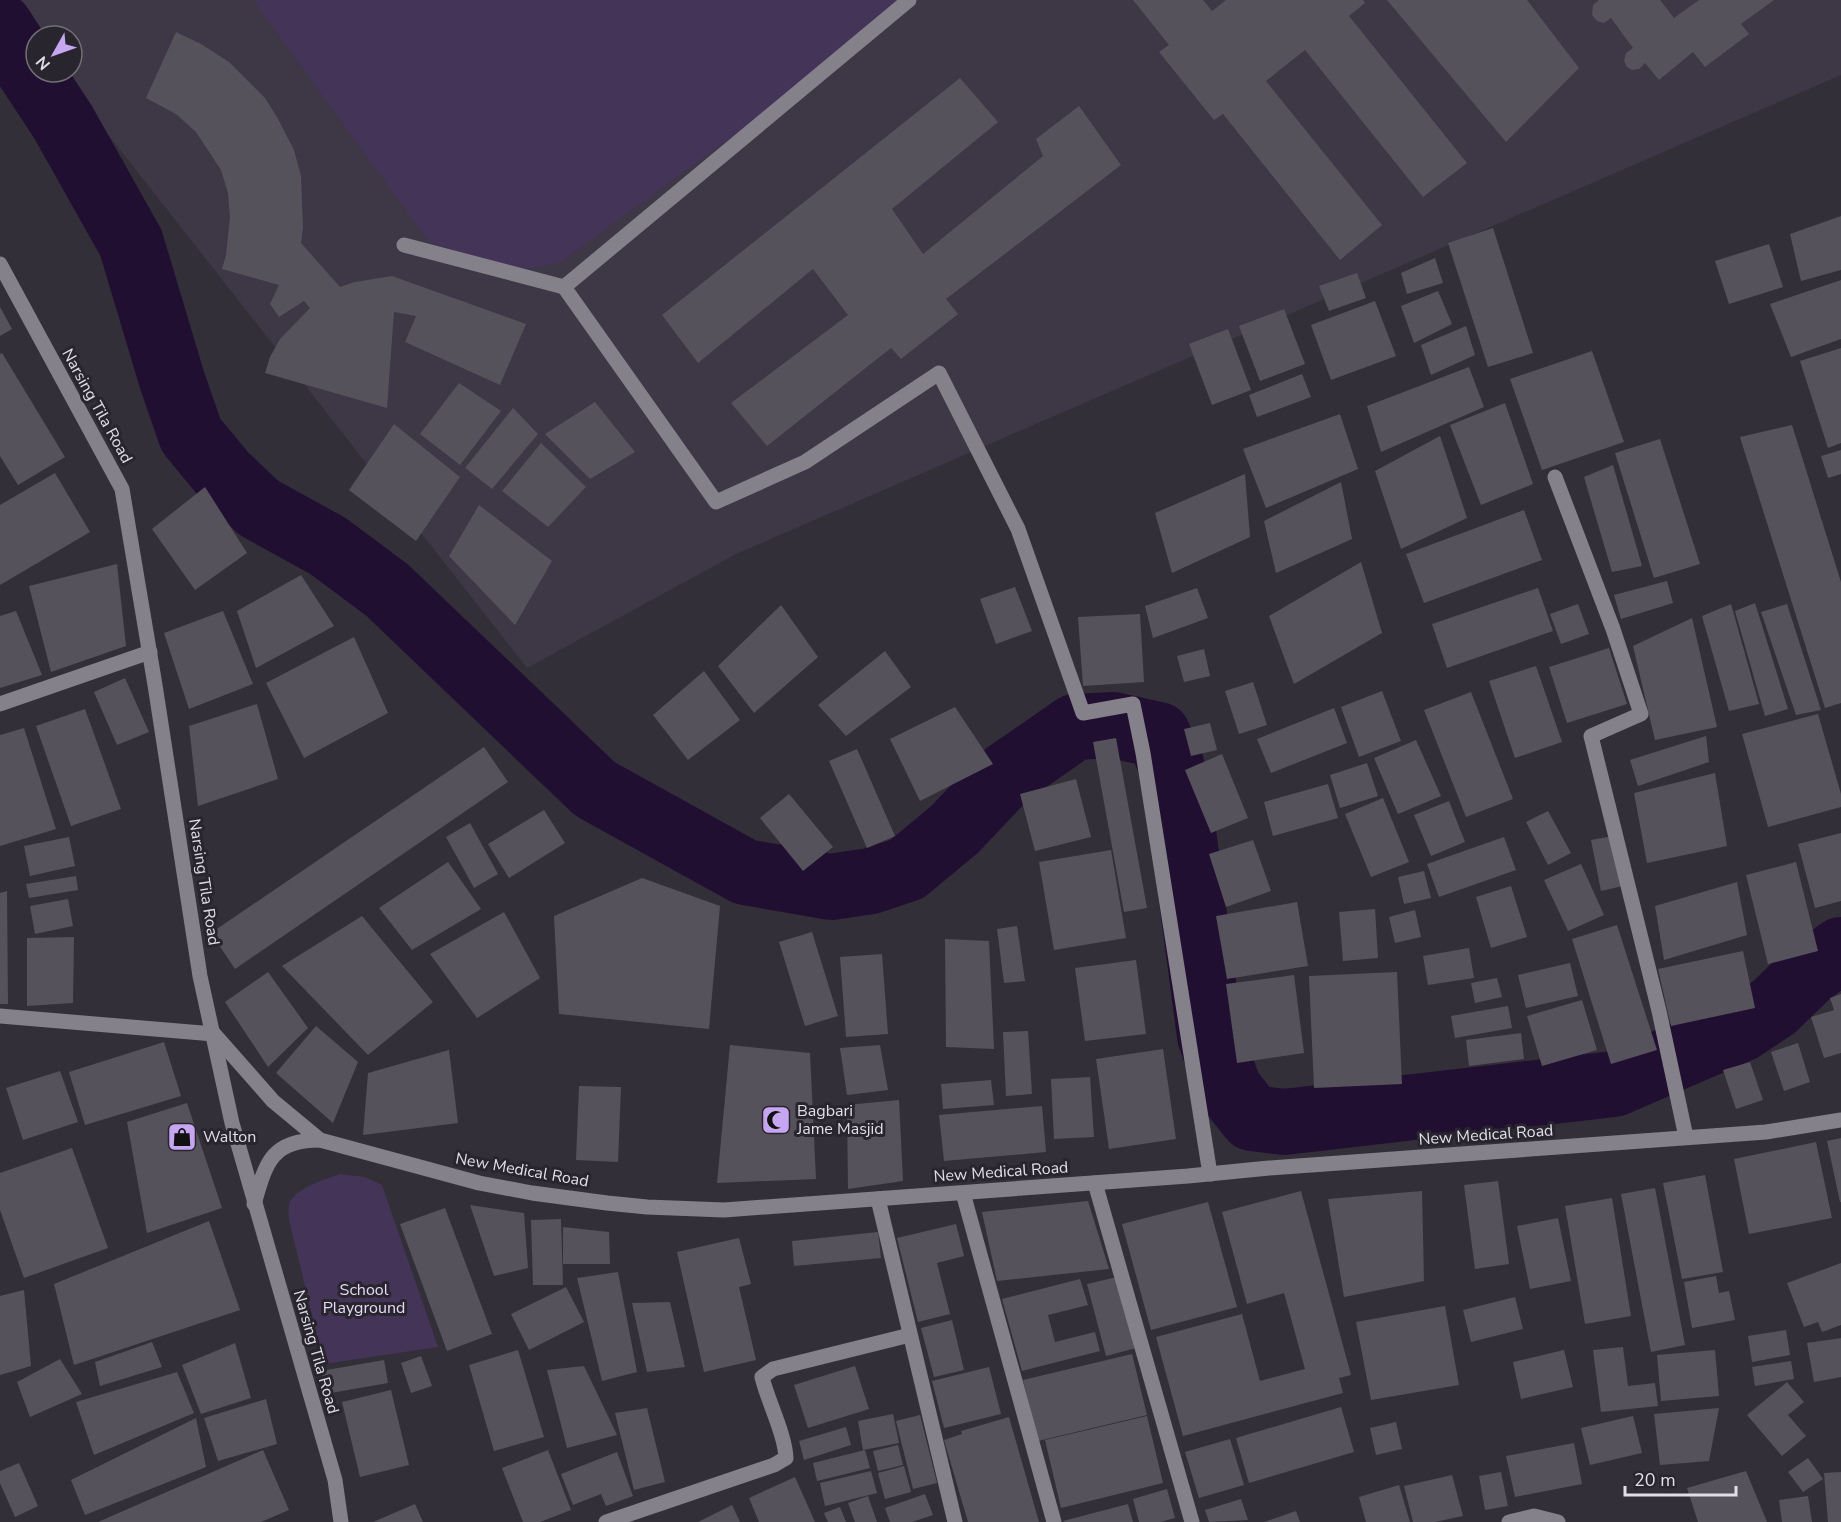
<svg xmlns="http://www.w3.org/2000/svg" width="1841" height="1522" font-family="'Nunito Sans',sans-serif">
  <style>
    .built { fill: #3d3746 }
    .green { fill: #443457 }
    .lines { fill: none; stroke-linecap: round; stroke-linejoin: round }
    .river { stroke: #210f32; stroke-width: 66 }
    .building { fill: #56525c }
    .service { stroke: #85818b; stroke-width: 15 }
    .minor { stroke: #85818b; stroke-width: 15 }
    .tertiary { stroke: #85818b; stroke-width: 15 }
    .labels { text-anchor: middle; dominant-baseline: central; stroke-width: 6; stroke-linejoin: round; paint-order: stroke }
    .street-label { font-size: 16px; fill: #e0dee4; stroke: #29252e }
    .poi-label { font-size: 16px; fill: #e0dee4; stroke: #29252e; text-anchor: start }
    .park-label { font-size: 16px; fill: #e4d9f4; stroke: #29252e }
  </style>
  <rect width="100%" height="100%" fill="#332f38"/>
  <polygon class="built" points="2,0 1841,0 1841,75 736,554 527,668 59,72 72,72 72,36 36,36 36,43"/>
  <g class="green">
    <polygon points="253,0 920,0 559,263 518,271 429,242"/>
    <path d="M340,1174L365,1177L382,1185L438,1347L324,1364L289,1220C289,1216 288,1210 289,1205C292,1189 326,1179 340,1174Z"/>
  </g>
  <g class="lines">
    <polyline class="river" points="0,26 63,122 131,243 172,380 191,435 224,475 259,508 328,546 387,590 595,789 745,872 831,887 871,881 907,869 955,829 1007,774 1075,727 1113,725 1158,735 1171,764 1180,809 1210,1036 1229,1089 1252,1118 1284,1122 1614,1084 1741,1029 1774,1007 1809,973 1841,950"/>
  </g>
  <g class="building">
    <polygon points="1133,0 1203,0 1212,11 1226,0 1363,0 1365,3 1349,16 1467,163 1423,197 1305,50 1266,81 1382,225 1340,260 1223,114 1214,120 1159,52 1169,45"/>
    <polygon points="1387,0 1527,0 1579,68 1506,142"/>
    <polygon points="1599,0 1660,0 1674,18 1699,0 1774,0 1741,24 1749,34 1705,67 1693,52 1659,80 1645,63 1639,69 1632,70 1627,67 1624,61 1626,53 1633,48 1611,18 1604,23 1597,21 1592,15 1593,5"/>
    <polygon points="176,32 201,44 229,62 265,98 277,117 294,150 301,176 303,228 301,243 340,287 355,282 392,276 526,324 500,385 405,342 416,316 394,312 387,408 265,373 270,357 280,339 310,308 304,301 279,317 270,304 279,285 222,269 226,255 230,217 228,193 221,170 196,132 176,114 146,98"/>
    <polygon points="960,78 998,122 892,209 923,254 1043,156 1036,139 1079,106 1121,165 946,299 958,314 901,359 891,348 767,446 731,403 848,315 813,269 698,363 662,315"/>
    <polygon points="1841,216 1841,270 1801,281 1790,234"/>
    <polygon points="1493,228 1533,353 1488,367 1448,243"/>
    <polygon points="1769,244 1783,287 1729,304 1715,261"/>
    <polygon points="1435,258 1443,283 1407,294 1401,273"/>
    <polygon points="1357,273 1366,298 1329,311 1319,286"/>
    <polygon points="1841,280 1841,339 1791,357 1770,304"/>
    <polygon points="1438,291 1452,324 1414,343 1401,306"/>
    <polygon points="1375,301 1396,356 1331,380 1311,325"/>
    <polygon points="0,307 12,329 0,336"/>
    <polygon points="1284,309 1305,364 1260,381 1239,326"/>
    <polygon points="1466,326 1475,355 1431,375 1421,345"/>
    <polygon points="1228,329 1251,390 1212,405 1189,344"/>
    <polygon points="1841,348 1841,443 1828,448 1800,361"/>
    <polygon points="1592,351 1624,442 1542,470 1510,379"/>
    <polygon points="2,353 65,457 18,485 0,456 0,354"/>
    <polygon points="1469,367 1484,407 1381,452 1367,406"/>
    <polygon points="1302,374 1311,397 1257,417 1249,395"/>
    <polygon points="459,383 501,411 460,465 420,434"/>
    <polygon points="595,402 635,452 590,479 545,434"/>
    <polygon points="1505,403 1533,484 1481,505 1450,425"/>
    <polygon points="513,408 538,434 492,489 465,468"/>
    <polygon points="1340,414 1358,469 1266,508 1243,449"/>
    <polygon points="394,424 460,477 416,541 349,490"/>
    <polygon points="1792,425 1841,582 1841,703 1825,708 1740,437"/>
    <polygon points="1440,436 1467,518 1401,549 1375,471"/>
    <polygon points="1660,439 1700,564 1654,578 1615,453"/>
    <polygon points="541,443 586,487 548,527 502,491"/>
    <polygon points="1841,450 1841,474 1828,478 1821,456"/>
    <polygon points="1613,465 1642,566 1612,572 1584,477"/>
    <polygon points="55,473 90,532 0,585 0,505"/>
    <polygon points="1245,474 1250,537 1172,573 1155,513"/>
    <polygon points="1341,482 1352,539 1276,573 1264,521"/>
    <polygon points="205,487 247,553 195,590 152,529"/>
    <polygon points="479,505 552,561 515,625 449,556"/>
    <polygon points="1524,510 1542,560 1424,603 1406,554"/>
    <polygon points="1361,562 1382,633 1294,684 1269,616"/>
    <polygon points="117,564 126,646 51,672 29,586"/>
    <polygon points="301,575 334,626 256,668 237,611"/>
    <polygon points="1667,581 1673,603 1621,619 1614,595"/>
    <polygon points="1015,587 1032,631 996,644 980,599"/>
    <polygon points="1197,588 1208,618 1153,638 1145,606"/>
    <polygon points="1538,588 1553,631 1447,668 1432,624"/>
    <polygon points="1755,603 1788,709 1765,716 1735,611"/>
    <polygon points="1578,604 1589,634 1561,644 1550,614"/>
    <polygon points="1731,604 1759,704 1729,711 1702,616"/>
    <polygon points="1787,604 1821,710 1796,715 1761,612"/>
    <polygon points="781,605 818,657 754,713 718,666"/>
    <polygon points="16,611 42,675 0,688 0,616"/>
    <polygon points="223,611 253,684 189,709 164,633"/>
    <polygon points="1140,614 1144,682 1083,686 1078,617"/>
    <polygon points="1692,618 1717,727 1655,740 1633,646"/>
    <polygon points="354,637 388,713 304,758 266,683"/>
    <polygon points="1609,648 1627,704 1567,723 1549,667"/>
    <polygon points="1204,649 1210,676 1184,682 1177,656"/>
    <polygon points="885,651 911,687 846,736 818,705"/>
    <polygon points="1536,666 1562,742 1515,758 1489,681"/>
    <polygon points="704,671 740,720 688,760 653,715"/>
    <polygon points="125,678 149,732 117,745 94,692"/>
    <polygon points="1253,682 1267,725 1239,734 1225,691"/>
    <polygon points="1382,691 1401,741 1359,757 1341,707"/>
    <polygon points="1471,692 1513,799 1466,817 1424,710"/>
    <polygon points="257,704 278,779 198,806 189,726"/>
    <polygon points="955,707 993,764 920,801 890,739"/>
    <polygon points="1334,708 1347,743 1271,773 1257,739"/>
    <polygon points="85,709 121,809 71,826 36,726"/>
    <polygon points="1818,714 1841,794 1841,807 1768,827 1742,734"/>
    <polygon points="1210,723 1217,750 1191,756 1184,729"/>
    <polygon points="24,728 56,829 0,846 0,735"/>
    <polygon points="1706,736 1709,762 1638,786 1630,760"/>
    <polygon points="1116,738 1147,908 1124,912 1093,742"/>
    <polygon points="1416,740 1441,796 1398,814 1374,758"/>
    <polygon points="484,747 508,782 235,969 211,933"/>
    <polygon points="857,749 895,836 867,848 829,761"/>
    <polygon points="1222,754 1248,818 1211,833 1185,770"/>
    <polygon points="1367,763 1378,796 1340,808 1330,775"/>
    <polygon points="1715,773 1727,846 1647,863 1634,793"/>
    <polygon points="1076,779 1091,837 1035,851 1020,794"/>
    <polygon points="1328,784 1338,818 1273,836 1264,802"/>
    <polygon points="789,794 833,847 803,871 760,818"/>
    <polygon points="1383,798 1409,862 1371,877 1345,814"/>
    <polygon points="1449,801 1465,842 1431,856 1414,815"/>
    <polygon points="544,810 565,843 509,878 488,844"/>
    <polygon points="1548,811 1571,853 1548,865 1526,822"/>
    <polygon points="470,823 498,874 474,888 446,837"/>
    <polygon points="1841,833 1841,901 1815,908 1798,844"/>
    <polygon points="1613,836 1623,886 1601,891 1591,840"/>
    <polygon points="69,837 75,866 30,876 24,846"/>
    <polygon points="1504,837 1516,870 1439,897 1427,864"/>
    <polygon points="1253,840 1271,891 1226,907 1209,854"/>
    <polygon points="1111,850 1126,938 1054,950 1039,862"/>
    <polygon points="448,862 481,909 412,950 379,908"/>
    <polygon points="1796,862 1818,951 1768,964 1746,875"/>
    <polygon points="1581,864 1604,915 1568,931 1544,880"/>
    <polygon points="1424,871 1431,898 1404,904 1398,877"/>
    <polygon points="76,876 78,890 29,898 26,884"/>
    <polygon points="642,878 720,906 709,1029 559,1014 554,916"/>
    <polygon points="1737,882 1747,935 1664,960 1655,906"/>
    <polygon points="1511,886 1527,937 1491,948 1476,897"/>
    <polygon points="7,891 8,1004 0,1004 0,893"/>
    <polygon points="68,899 73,926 35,934 30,906"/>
    <polygon points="1297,902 1308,966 1227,979 1216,916"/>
    <polygon points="1375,909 1378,958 1343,961 1339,912"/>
    <polygon points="1415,910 1421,937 1395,943 1389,917"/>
    <polygon points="504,912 540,978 477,1018 430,954"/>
    <polygon points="362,916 433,1002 368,1055 282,966"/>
    <polygon points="1617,925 1657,1050 1611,1064 1572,939"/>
    <polygon points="1017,926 1025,981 1004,983 997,929"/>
    <polygon points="812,932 838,1016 805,1026 779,942"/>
    <polygon points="74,937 73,1003 27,1006 27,938"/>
    <polygon points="945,939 989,941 994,1049 946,1047"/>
    <polygon points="1469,948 1474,978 1428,985 1423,956"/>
    <polygon points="1743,951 1755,1008 1671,1026 1658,969"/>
    <polygon points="882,954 888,1034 846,1037 840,957"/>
    <polygon points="1136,960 1146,1034 1085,1041 1075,968"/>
    <polygon points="1570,963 1578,996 1526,1008 1518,975"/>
    <polygon points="268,972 308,1028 268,1067 225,1002"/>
    <polygon points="1397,972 1402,1084 1314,1088 1309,976"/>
    <polygon points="1294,975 1304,1053 1237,1063 1226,984"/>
    <polygon points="1497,978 1502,997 1475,1003 1471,983"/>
    <polygon points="1841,994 1841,1053 1824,1058 1811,1017 1834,1010 1830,998"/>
    <polygon points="1582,1000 1597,1050 1542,1066 1527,1016"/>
    <polygon points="1508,1006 1512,1028 1455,1038 1451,1016"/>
    <polygon points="316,1026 358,1062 333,1123 276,1073"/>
    <polygon points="1028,1031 1032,1094 1006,1096 1003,1032"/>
    <polygon points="1521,1033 1524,1059 1469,1066 1466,1040"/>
    <polygon points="164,1042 181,1096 85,1125 69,1072"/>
    <polygon points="1798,1043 1810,1082 1784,1091 1771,1052"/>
    <polygon points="730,1045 810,1053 816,1179 717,1183"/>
    <polygon points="880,1045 888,1090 847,1095 840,1048"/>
    <polygon points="1163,1049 1176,1139 1109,1149 1096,1059"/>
    <polygon points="449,1050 458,1123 363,1135 368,1073"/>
    <polygon points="1750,1062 1763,1100 1736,1109 1723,1070"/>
    <polygon points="60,1071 78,1122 23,1140 6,1088"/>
    <polygon points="1090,1077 1094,1137 1054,1139 1051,1079"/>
    <polygon points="991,1080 994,1105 943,1109 941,1084"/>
    <polygon points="579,1086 621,1087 618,1162 576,1160"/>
    <polygon points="899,1100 903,1181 848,1189 847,1105"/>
    <polygon points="187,1103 222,1208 147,1233 127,1122"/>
    <polygon points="1042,1106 1046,1152 944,1161 939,1115"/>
    <polygon points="1841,1138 1841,1202 1840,1202 1827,1141"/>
    <polygon points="1816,1142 1832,1218 1749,1234 1734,1159"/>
    <polygon points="72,1148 108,1248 24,1278 0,1210 0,1173"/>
    <polygon points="1705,1175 1723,1272 1682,1279 1663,1183"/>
    <polygon points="1498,1181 1509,1264 1475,1269 1464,1185"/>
    <polygon points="1655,1188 1685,1345 1651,1352 1621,1194"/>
    <polygon points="1301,1191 1351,1375 1339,1378 1343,1393 1183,1436 1156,1337 1242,1314 1260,1381 1305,1369 1284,1293 1247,1304 1222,1212"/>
    <polygon points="1422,1191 1424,1281 1344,1297 1328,1199"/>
    <polygon points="1612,1198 1631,1316 1585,1324 1565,1206"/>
    <polygon points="1088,1201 1109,1269 997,1281 982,1212"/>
    <polygon points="1208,1202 1237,1307 1151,1330 1122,1224"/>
    <polygon points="470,1205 524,1213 528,1268 494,1276"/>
    <polygon points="445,1208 492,1334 447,1351 400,1224"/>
    <polygon points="1558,1218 1571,1281 1530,1289 1517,1226"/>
    <polygon points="561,1219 563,1285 533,1285 531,1220"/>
    <polygon points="209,1221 240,1310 74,1365 54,1284"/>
    <polygon points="956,1224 964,1256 937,1263 950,1314 918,1322 897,1238"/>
    <polygon points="563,1227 609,1232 610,1264 563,1264"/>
    <polygon points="878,1232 881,1258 794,1266 792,1241"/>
    <polygon points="739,1238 751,1284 739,1287 756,1360 704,1372 677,1252"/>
    <polygon points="1841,1263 1841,1325 1822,1332 1818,1322 1804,1327 1787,1283"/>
    <polygon points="618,1272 637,1372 602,1381 577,1278"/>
    <polygon points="1716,1276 1719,1293 1729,1291 1735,1320 1692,1328 1684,1282"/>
    <polygon points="1117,1277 1136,1348 1106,1356 1087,1284"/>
    <polygon points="1080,1279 1088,1305 1048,1315 1055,1342 1095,1332 1100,1351 1022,1371 1002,1299"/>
    <polygon points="566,1287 584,1322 529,1350 511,1314"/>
    <polygon points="24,1290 31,1366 0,1375 0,1296"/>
    <polygon points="1515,1297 1523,1329 1471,1342 1463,1310"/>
    <polygon points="670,1302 685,1367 647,1372 632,1303"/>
    <polygon points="1445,1306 1459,1385 1371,1400 1356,1322"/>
    <polygon points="952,1320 964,1370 934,1377 921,1328"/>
    <polygon points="1786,1330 1790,1355 1752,1362 1748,1336"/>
    <polygon points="1841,1338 1841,1377 1814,1382 1807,1343"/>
    <polygon points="152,1342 162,1367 100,1386 95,1362"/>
    <polygon points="235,1343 251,1398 201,1414 182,1365"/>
    <polygon points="1623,1347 1628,1386 1655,1383 1658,1406 1601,1412 1593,1350"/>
    <polygon points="518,1350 544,1437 494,1451 469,1365"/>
    <polygon points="1564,1350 1573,1387 1521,1399 1513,1362"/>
    <polygon points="1715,1350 1719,1396 1661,1401 1657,1355"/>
    <polygon points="1132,1354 1147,1415 1038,1441 1023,1380"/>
    <polygon points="421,1356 432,1386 411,1393 401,1363"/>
    <polygon points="60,1359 82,1394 30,1417 17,1382"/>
    <polygon points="384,1360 388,1383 325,1394 321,1371"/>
    <polygon points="1791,1361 1794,1379 1755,1386 1752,1367"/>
    <polygon points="584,1366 617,1435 567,1448 547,1370"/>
    <polygon points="855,1366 869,1409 808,1428 794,1385"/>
    <polygon points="989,1367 1001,1414 944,1428 932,1381"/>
    <polygon points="177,1372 194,1413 94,1455 76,1402"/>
    <polygon points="1787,1382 1804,1402 1788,1415 1806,1436 1782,1456 1747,1415"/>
    <polygon points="391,1390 409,1465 360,1477 342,1402"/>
    <polygon points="266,1399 277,1444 218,1461 204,1418"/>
    <polygon points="1341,1407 1354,1452 1249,1483 1236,1438"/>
    <polygon points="647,1408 665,1482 634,1490 615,1413"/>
    <polygon points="1719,1408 1709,1461 1660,1465 1654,1414"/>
    <polygon points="893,1414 899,1443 863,1450 858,1421"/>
    <polygon points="920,1415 937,1483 913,1489 896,1421"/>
    <polygon points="1147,1416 1163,1483 1061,1508 1045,1440"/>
    <polygon points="1633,1416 1642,1453 1590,1465 1581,1428"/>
    <polygon points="1009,1417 1039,1522 968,1522 944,1440 962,1434 961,1431"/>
    <polygon points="196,1418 206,1467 85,1515 71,1480"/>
    <polygon points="1396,1422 1402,1449 1376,1455 1370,1428"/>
    <polygon points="846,1427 851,1445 804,1460 799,1441"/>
    <polygon points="1230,1439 1244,1485 1199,1498 1185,1452"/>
    <polygon points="1574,1443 1582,1484 1515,1497 1506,1456"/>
    <polygon points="898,1445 903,1465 878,1471 873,1451"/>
    <polygon points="263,1450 289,1510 261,1522 98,1522"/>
    <polygon points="548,1450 571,1510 540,1522 523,1522 502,1468"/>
    <polygon points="865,1450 870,1468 817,1481 813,1463"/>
    <polygon points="617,1452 633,1496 606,1506 601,1494 573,1505 561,1474"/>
    <polygon points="1808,1458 1823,1479 1803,1492 1788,1472"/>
    <polygon points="19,1463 38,1506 15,1517 0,1483 0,1471"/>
    <polygon points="904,1466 911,1492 885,1499 878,1473"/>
    <polygon points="871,1471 877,1493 825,1506 820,1483"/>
    <polygon points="1746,1471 1767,1522 1698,1522 1687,1488"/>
    <polygon points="1501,1472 1508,1506 1485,1510 1479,1476"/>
    <polygon points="1841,1472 1841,1522 1828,1522 1824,1473"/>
    <polygon points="1452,1475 1463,1516 1435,1522 1413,1522 1404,1486"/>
    <polygon points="795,1477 815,1522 759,1522 749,1498"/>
    <polygon points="1399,1485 1410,1522 1366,1522 1359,1497"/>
    <polygon points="1167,1489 1175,1518 1160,1522 1139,1522 1133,1499"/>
    <polygon points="925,1494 933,1515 912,1522 890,1522 885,1508"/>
    <polygon points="868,1496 877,1522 855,1522 848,1503"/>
    <polygon points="1808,1496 1812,1522 1782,1522 1779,1500"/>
    <polygon points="1241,1499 1248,1520 1209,1522 1205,1510"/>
    <polygon points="415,1504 423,1522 373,1522"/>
    <polygon points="1128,1504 1133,1522 1064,1522 1063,1521"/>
    <polygon points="732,1505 740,1522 698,1522"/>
    <polygon points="840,1507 846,1522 828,1522 824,1513"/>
    <polygon points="1296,1511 1300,1522 1264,1522"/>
  </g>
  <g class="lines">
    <polyline class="service" points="404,245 564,287 909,0"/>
    <g class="minor">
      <polyline points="0,264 122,489 155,685 200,976 232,1123 335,1480 341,1522"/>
      <polyline points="564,287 716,502 805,462 939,373 1018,529 1083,713 1133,704 1143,753 1210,1174"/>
      <polyline points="1555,477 1613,629 1641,714 1591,736 1659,1011 1686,1137"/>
      <polyline points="0,704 150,652"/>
      <polyline points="0,1016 214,1034"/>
      <polyline points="1095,1183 1192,1522"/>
      <polyline points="963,1193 1054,1522"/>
      <polyline points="878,1199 955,1522"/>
      <path d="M606,1522L774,1465L786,1458C785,1434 768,1402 762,1377L773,1369L910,1335"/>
      <polyline points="1509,1522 1534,1516 1558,1522"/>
    </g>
    <g class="tertiary">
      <polyline points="214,1034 273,1101 320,1140 479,1183 532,1193 607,1203 647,1207 724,1210 1188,1176 1269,1168 1766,1132 1841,1120"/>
      <path d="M254,1204C266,1163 271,1140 320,1140"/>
    </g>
  </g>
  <defs>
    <g id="mosque-square" transform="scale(1.5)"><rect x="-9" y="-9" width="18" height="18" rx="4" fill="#c6a6f0" stroke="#29252e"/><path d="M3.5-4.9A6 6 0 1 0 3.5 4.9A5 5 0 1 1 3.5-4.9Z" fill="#111"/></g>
    <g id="shop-square" transform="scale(1.5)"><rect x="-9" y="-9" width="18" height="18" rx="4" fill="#c6a6f0" stroke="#29252e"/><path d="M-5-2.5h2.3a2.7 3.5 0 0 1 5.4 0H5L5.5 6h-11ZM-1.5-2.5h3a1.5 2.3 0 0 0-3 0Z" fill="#111"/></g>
  </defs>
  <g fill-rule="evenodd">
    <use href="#mosque-square" x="776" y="1120"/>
    <use href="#shop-square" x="182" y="1137"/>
  </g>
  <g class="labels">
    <g class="street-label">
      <text transform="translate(97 406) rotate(61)">Narsing Tila Road</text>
      <text transform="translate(204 882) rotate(81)">Narsing Tila Road</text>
      <text transform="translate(1486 1135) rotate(-4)">New Medical Road</text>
      <text transform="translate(522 1170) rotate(10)">New Medical Road</text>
      <text transform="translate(1001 1172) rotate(-4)">New Medical Road</text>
      <text transform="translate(316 1352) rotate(74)">Narsing Tila Road</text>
    </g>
    <g class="poi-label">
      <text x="797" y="1111">Bagbari<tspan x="797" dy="18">Jame Masjid</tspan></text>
      <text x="203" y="1137">Walton</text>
    </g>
    <g class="park-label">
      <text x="364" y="1290">School<tspan x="364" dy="18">Playground</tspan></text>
    </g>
  </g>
  <g transform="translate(54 54) rotate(230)"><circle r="28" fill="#29252e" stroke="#726f77" stroke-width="1.5"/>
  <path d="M0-4.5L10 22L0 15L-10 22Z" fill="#c6a6f0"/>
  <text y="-9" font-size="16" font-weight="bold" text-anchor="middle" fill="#e0dee4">N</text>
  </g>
  <path d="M1625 1486v9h111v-9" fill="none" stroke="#e0dee4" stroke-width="3"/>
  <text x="1634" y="1486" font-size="18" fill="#e0dee4" stroke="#29252e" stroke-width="4.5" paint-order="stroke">20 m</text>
</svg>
